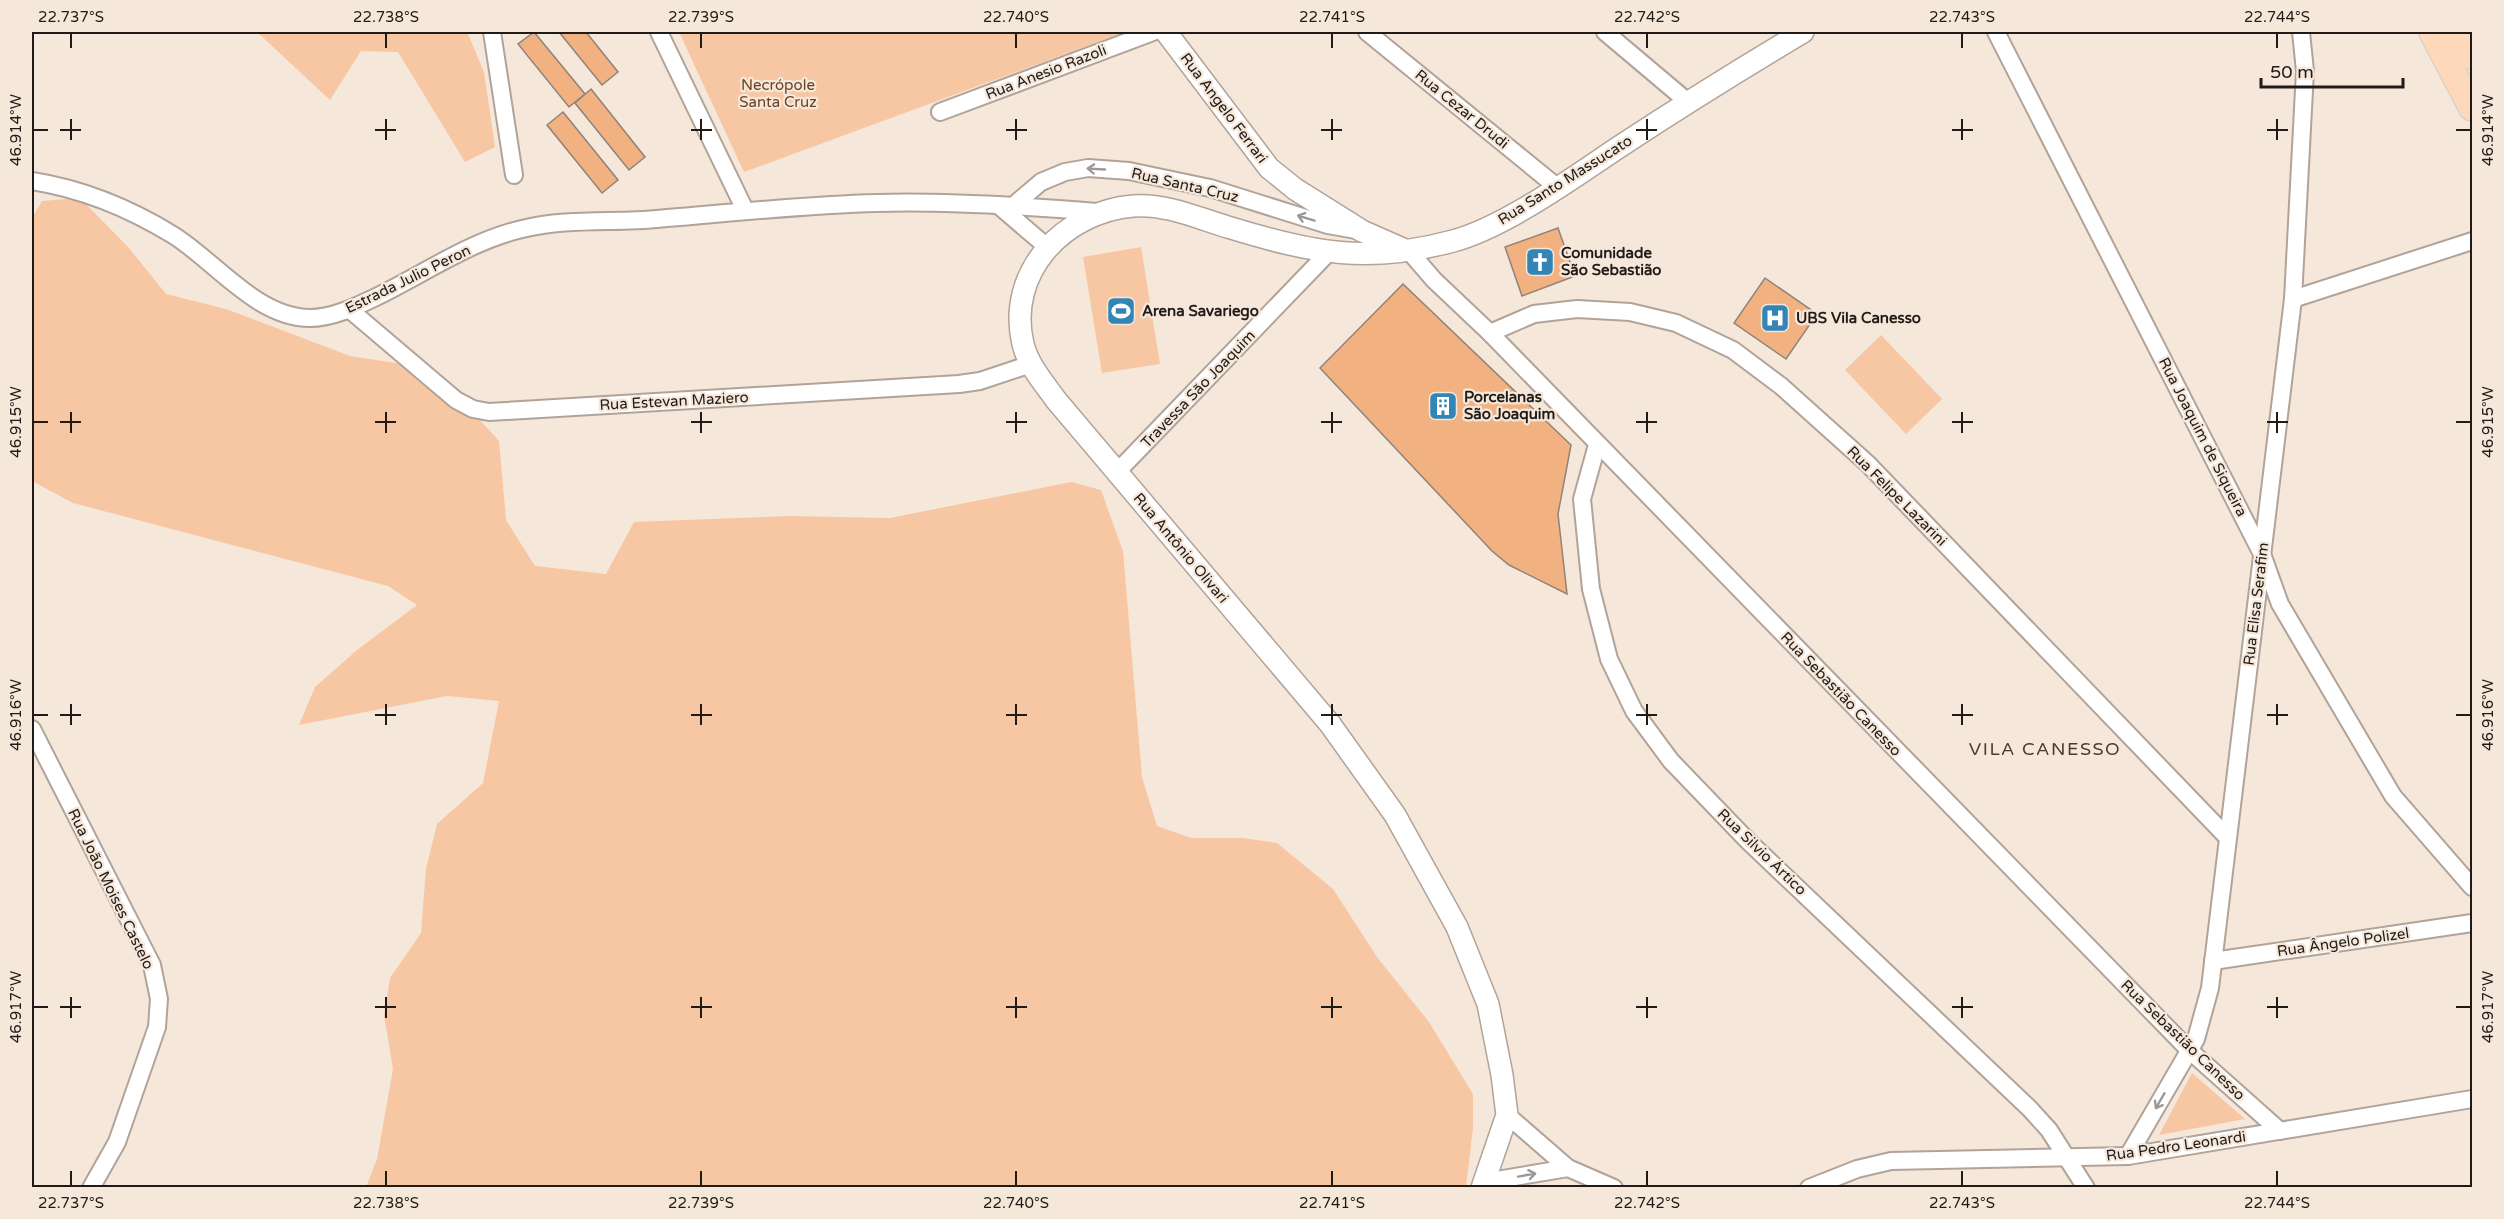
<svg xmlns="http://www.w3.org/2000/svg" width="2504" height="1219" font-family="'Varela Round',sans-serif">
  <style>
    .green { fill: #f7c7a3 }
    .building { fill: #f1b180; stroke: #918379; stroke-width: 1.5 }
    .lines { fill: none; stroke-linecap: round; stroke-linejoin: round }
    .minor-casing { stroke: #b2a399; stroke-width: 20 }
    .tertiary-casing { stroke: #b2a399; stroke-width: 24 }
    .primary-casing { stroke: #cecdcc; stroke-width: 28 }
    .minor { stroke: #fff; stroke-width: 16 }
    .tertiary { stroke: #fff; stroke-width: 21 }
    .primary { stroke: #fdd8bb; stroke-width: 26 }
    .oneway { stroke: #9b9897 }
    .ticks { fill: none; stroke: #201b17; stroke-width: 2 }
    .labels { text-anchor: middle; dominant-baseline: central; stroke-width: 4.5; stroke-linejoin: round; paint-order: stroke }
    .street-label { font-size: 15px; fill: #201b17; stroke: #f6e7db }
    .park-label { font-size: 15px; fill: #6d431f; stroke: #f6e7db }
    .poi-label { font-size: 15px; font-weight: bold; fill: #201b17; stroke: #f6e7db; text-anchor: start }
    .quarter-label { font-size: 18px; letter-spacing: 1.5px; fill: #473b32; stroke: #f6e7db }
    .neatline { fill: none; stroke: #201b17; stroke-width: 2 }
    .ticks-label { font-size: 15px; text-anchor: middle; fill: #201b17 }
  </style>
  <rect width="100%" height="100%" fill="#f6e7db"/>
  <g class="green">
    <polygon points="257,32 467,32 484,72 495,147 465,162 398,52 361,51 330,100"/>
    <polygon points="679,32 1125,32 744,172"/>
    <polygon points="80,198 129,248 166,294 226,309 350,356 402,364 447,384 499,441 506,520 535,566 606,574 634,522 788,516 890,518 1071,482 1101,490 1123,551 1142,777 1157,826 1191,838 1243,838 1277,843 1333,889 1377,957 1429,1022 1473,1094 1473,1128 1466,1187 366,1187 377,1159 393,1069 384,1015 390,978 421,933 426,869 437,824 483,783 499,701 447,696 299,725 315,687 357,650 417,605 388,586 73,503 32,481 32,218 42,201"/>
    <polygon points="1141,247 1160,364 1102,373 1083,257"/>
    <polygon points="1881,335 1942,399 1906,434 1845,370"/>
    <polygon points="2192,1073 2245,1119 2159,1135"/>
  </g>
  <g class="building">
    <polygon points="534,32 585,94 569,107 518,44"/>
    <polygon points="559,32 586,32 618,72 602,85"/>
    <polygon points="591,89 645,157 629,170 575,103"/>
    <polygon points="563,112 618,180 602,193 547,125"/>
    <polygon points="1558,228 1575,276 1522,296 1505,247"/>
    <polygon points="1765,278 1817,314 1786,359 1734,323"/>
    <polygon points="1403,284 1571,445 1558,514 1567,594 1509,565 1492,551 1320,368"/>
  </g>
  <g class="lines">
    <g class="minor-casing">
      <g id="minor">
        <polyline points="492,32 514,175"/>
        <polyline points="659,32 745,210"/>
        <polyline points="1367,32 1557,187"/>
        <polyline points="1605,32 1688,102"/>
        <polyline points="1996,32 2262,554 2280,604 2393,796 2472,887"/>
        <polyline points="940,112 1153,32"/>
        <path d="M32,181C83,189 129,208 173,235C215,261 257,318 310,318C332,318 355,307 374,298C422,275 470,241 522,229C566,218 613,223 657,219C730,213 803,205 877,203C950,201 1024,206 1097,212"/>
        <polyline points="998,205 1046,246"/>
        <polyline points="1014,205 1041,182 1065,172 1088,168 1129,171 1210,188 1328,225 1356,230"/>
        <polyline points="1409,251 1434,280 1490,333 2189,1050 2280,1131"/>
        <polyline points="2293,299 2472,241"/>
        <polyline points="350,310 456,400 473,409 489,412 959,384 980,381 1031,364"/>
        <polyline points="1490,333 1534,314 1577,309 1630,312 1676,323 1733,350 1781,386 1868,464 2228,838"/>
        <polyline points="1597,445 1582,499 1591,589 1609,659 1634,711 1671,761 1748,841 2030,1109 2049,1130 2086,1188"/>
        <polyline points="1117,472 1328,253"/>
        <polyline points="32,729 152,965 159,999 157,1027 117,1142 91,1188"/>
        <polyline points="2213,961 2472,923"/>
        <polyline points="1507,1115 1568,1168 1614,1188"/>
        <polyline points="2128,1156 2196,1039 2210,988 2293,299 2305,71 2301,32"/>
        <polyline points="1485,1182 1568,1168"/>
        <polyline points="1809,1188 1857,1169 1891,1161 2128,1156 2472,1099"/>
      </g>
    </g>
    <g class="tertiary-casing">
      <g id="tertiary">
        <polyline points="1166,32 1269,168 1295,189 1362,231 1403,249"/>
        <path d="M1482,1188L1507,1115L1502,1075L1488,1004L1457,927L1395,815L1330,724L1056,400C1044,383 1028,365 1023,344C1006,272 1064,212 1133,206C1165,203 1200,219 1231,228C1313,253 1368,264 1453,241C1505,227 1574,177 1619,147C1680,107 1741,69 1803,32"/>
      </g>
    </g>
    <g class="primary-casing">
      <g id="primary">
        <polyline points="2432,32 2472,108"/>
        <polyline points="2460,32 2472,56"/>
      </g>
    </g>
    <use href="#minor" class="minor"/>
    <use href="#tertiary" class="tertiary"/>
    <use href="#primary" class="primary"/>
  </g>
  <defs><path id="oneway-shaft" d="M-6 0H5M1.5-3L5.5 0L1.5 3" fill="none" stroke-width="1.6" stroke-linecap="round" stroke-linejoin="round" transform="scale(1.5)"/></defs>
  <g class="oneway">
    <use href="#oneway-shaft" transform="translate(1096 169) rotate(-177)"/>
    <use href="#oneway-shaft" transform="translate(1306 218) rotate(-163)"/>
    <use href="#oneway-shaft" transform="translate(2160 1101) rotate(120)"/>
    <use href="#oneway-shaft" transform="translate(1527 1175) rotate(-10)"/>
  </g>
  <path class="ticks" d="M71,33V48M386,33V48M701,33V48M1016,33V48M1332,33V48M1647,33V48M1962,33V48M2277,33V48M71,119V140M386,119V140M701,119V140M1016,119V140M1332,119V140M1647,119V140M1962,119V140M2277,119V140M33,130H48M60,130H81M375,130H396M691,130H712M1006,130H1027M1321,130H1342M1636,130H1657M1952,130H1973M2267,130H2288M2456,130H2471M71,412V433M386,412V433M701,412V433M1016,412V433M1332,412V433M1647,412V433M1962,412V433M2277,412V433M33,422H48M60,422H81M375,422H396M691,422H712M1006,422H1027M1321,422H1342M1636,422H1657M1952,422H1973M2267,422H2288M2456,422H2471M71,704V725M386,704V725M701,704V725M1016,704V725M1332,704V725M1647,704V725M1962,704V725M2277,704V725M33,715H48M60,715H81M375,715H396M691,715H712M1006,715H1027M1321,715H1342M1636,715H1657M1952,715H1973M2267,715H2288M2456,715H2471M71,997V1018M386,997V1018M701,997V1018M1016,997V1018M1332,997V1018M1647,997V1018M1962,997V1018M2277,997V1018M33,1007H48M60,1007H81M375,1007H396M691,1007H712M1006,1007H1027M1321,1007H1342M1636,1007H1657M1952,1007H1973M2267,1007H2288M2456,1007H2471M71,1171V1186M386,1171V1186M701,1171V1186M1016,1171V1186M1332,1171V1186M1647,1171V1186M1962,1171V1186M2277,1171V1186"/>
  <defs>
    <g id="church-square" transform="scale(1.5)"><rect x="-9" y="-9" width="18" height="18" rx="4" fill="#3385b6" stroke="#f6e7db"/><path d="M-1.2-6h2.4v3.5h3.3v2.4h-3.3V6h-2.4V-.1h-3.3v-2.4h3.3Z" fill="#fff"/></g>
    <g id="stadium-square" transform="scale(1.5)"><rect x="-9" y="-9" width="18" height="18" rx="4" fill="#3385b6" stroke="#f6e7db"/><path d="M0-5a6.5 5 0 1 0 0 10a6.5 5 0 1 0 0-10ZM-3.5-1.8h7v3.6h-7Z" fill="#fff"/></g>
    <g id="hospital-square" transform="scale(1.5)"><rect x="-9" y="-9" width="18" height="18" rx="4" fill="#3385b6" stroke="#f6e7db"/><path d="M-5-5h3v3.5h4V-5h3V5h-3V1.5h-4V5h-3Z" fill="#fff"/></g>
    <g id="building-square" transform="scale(1.5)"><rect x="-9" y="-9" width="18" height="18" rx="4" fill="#3385b6" stroke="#f6e7db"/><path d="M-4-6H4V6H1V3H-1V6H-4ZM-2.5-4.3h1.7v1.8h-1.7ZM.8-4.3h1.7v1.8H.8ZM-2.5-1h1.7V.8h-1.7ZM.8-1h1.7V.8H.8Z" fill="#fff"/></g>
  </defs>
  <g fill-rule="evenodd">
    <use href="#church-square" x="1540" y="262"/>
    <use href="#stadium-square" x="1121" y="311"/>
    <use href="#hospital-square" x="1775" y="318"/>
    <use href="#building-square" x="1443" y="406"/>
  </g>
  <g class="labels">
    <g class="street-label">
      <text transform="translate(1046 72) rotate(-21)">Rua Anesio Razoli</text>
      <text transform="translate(1224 108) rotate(53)">Rua Angelo Ferrari</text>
      <text transform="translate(1462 109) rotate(39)">Rua Cezar Drudi</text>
      <text transform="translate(1565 180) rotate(-32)">Rua Santo Massucato</text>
      <text transform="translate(1185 185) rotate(13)">Rua Santa Cruz</text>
      <text transform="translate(408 279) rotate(-26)">Estrada Julio Peron</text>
      <text transform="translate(1198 389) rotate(-46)">Travessa São Joaquim</text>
      <text transform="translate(674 401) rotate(-3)">Rua Estevan Maziero</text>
      <text transform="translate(2203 437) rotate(63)">Rua Joaquim de Siqueira</text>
      <text transform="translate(1897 496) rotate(45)">Rua Felipe Lazarini</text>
      <text transform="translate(1181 548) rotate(50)">Rua Antônio Olivari</text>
      <text transform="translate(2256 604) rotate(-83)">Rua Elisa Serafim</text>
      <text transform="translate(1841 694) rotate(46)">Rua Sebastião Canesso</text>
      <text transform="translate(1762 852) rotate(44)">Rua Silvio Ártico</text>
      <text transform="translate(111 889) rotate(64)">Rua João Moises Castelo</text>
      <text transform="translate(2343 942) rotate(-8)">Rua Ângelo Polizel</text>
      <text transform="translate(2183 1040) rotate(44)">Rua Sebastião Canesso</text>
      <text transform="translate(2176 1146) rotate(-8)">Rua Pedro Leonardi</text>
    </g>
    <g class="park-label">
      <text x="778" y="85">Necrópole<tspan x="778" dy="17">Santa Cruz</tspan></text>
    </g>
    <g class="poi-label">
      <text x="1561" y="253">Comunidade<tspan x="1561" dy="17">São Sebastião</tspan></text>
      <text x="1142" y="311">Arena Savariego</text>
      <text x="1796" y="318">UBS Vila Canesso</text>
      <text x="1464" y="397">Porcelanas<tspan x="1464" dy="17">São Joaquim</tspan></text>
    </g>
    <g class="quarter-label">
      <text x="2045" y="749">VILA CANESSO</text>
    </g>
  </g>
  <rect width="2504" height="1219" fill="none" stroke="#f6e7db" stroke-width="66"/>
  <path d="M2261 78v9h142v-9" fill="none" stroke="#201b17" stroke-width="3"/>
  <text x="2270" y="78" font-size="18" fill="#201b17" stroke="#f6e7db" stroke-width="4.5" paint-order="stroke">50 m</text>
  <rect x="33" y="33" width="2438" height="1153" class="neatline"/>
  <g class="ticks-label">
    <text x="71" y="22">22.737°S</text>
    <text x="386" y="22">22.738°S</text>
    <text x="701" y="22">22.739°S</text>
    <text x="1016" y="22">22.740°S</text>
    <text x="1332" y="22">22.741°S</text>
    <text x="1647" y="22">22.742°S</text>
    <text x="1962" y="22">22.743°S</text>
    <text x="2277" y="22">22.744°S</text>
    <text transform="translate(2488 130) rotate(-90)" y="5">46.914°W</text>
    <text transform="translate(16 130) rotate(-90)" y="5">46.914°W</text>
    <text transform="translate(2488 422) rotate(-90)" y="5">46.915°W</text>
    <text transform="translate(16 422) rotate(-90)" y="5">46.915°W</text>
    <text transform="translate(2488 715) rotate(-90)" y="5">46.916°W</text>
    <text transform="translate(16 715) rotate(-90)" y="5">46.916°W</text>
    <text transform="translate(2488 1007) rotate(-90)" y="5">46.917°W</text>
    <text transform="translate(16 1007) rotate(-90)" y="5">46.917°W</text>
    <text x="71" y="1208">22.737°S</text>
    <text x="386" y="1208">22.738°S</text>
    <text x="701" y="1208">22.739°S</text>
    <text x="1016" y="1208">22.740°S</text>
    <text x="1332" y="1208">22.741°S</text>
    <text x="1647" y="1208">22.742°S</text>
    <text x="1962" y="1208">22.743°S</text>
    <text x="2277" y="1208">22.744°S</text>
  </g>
</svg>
